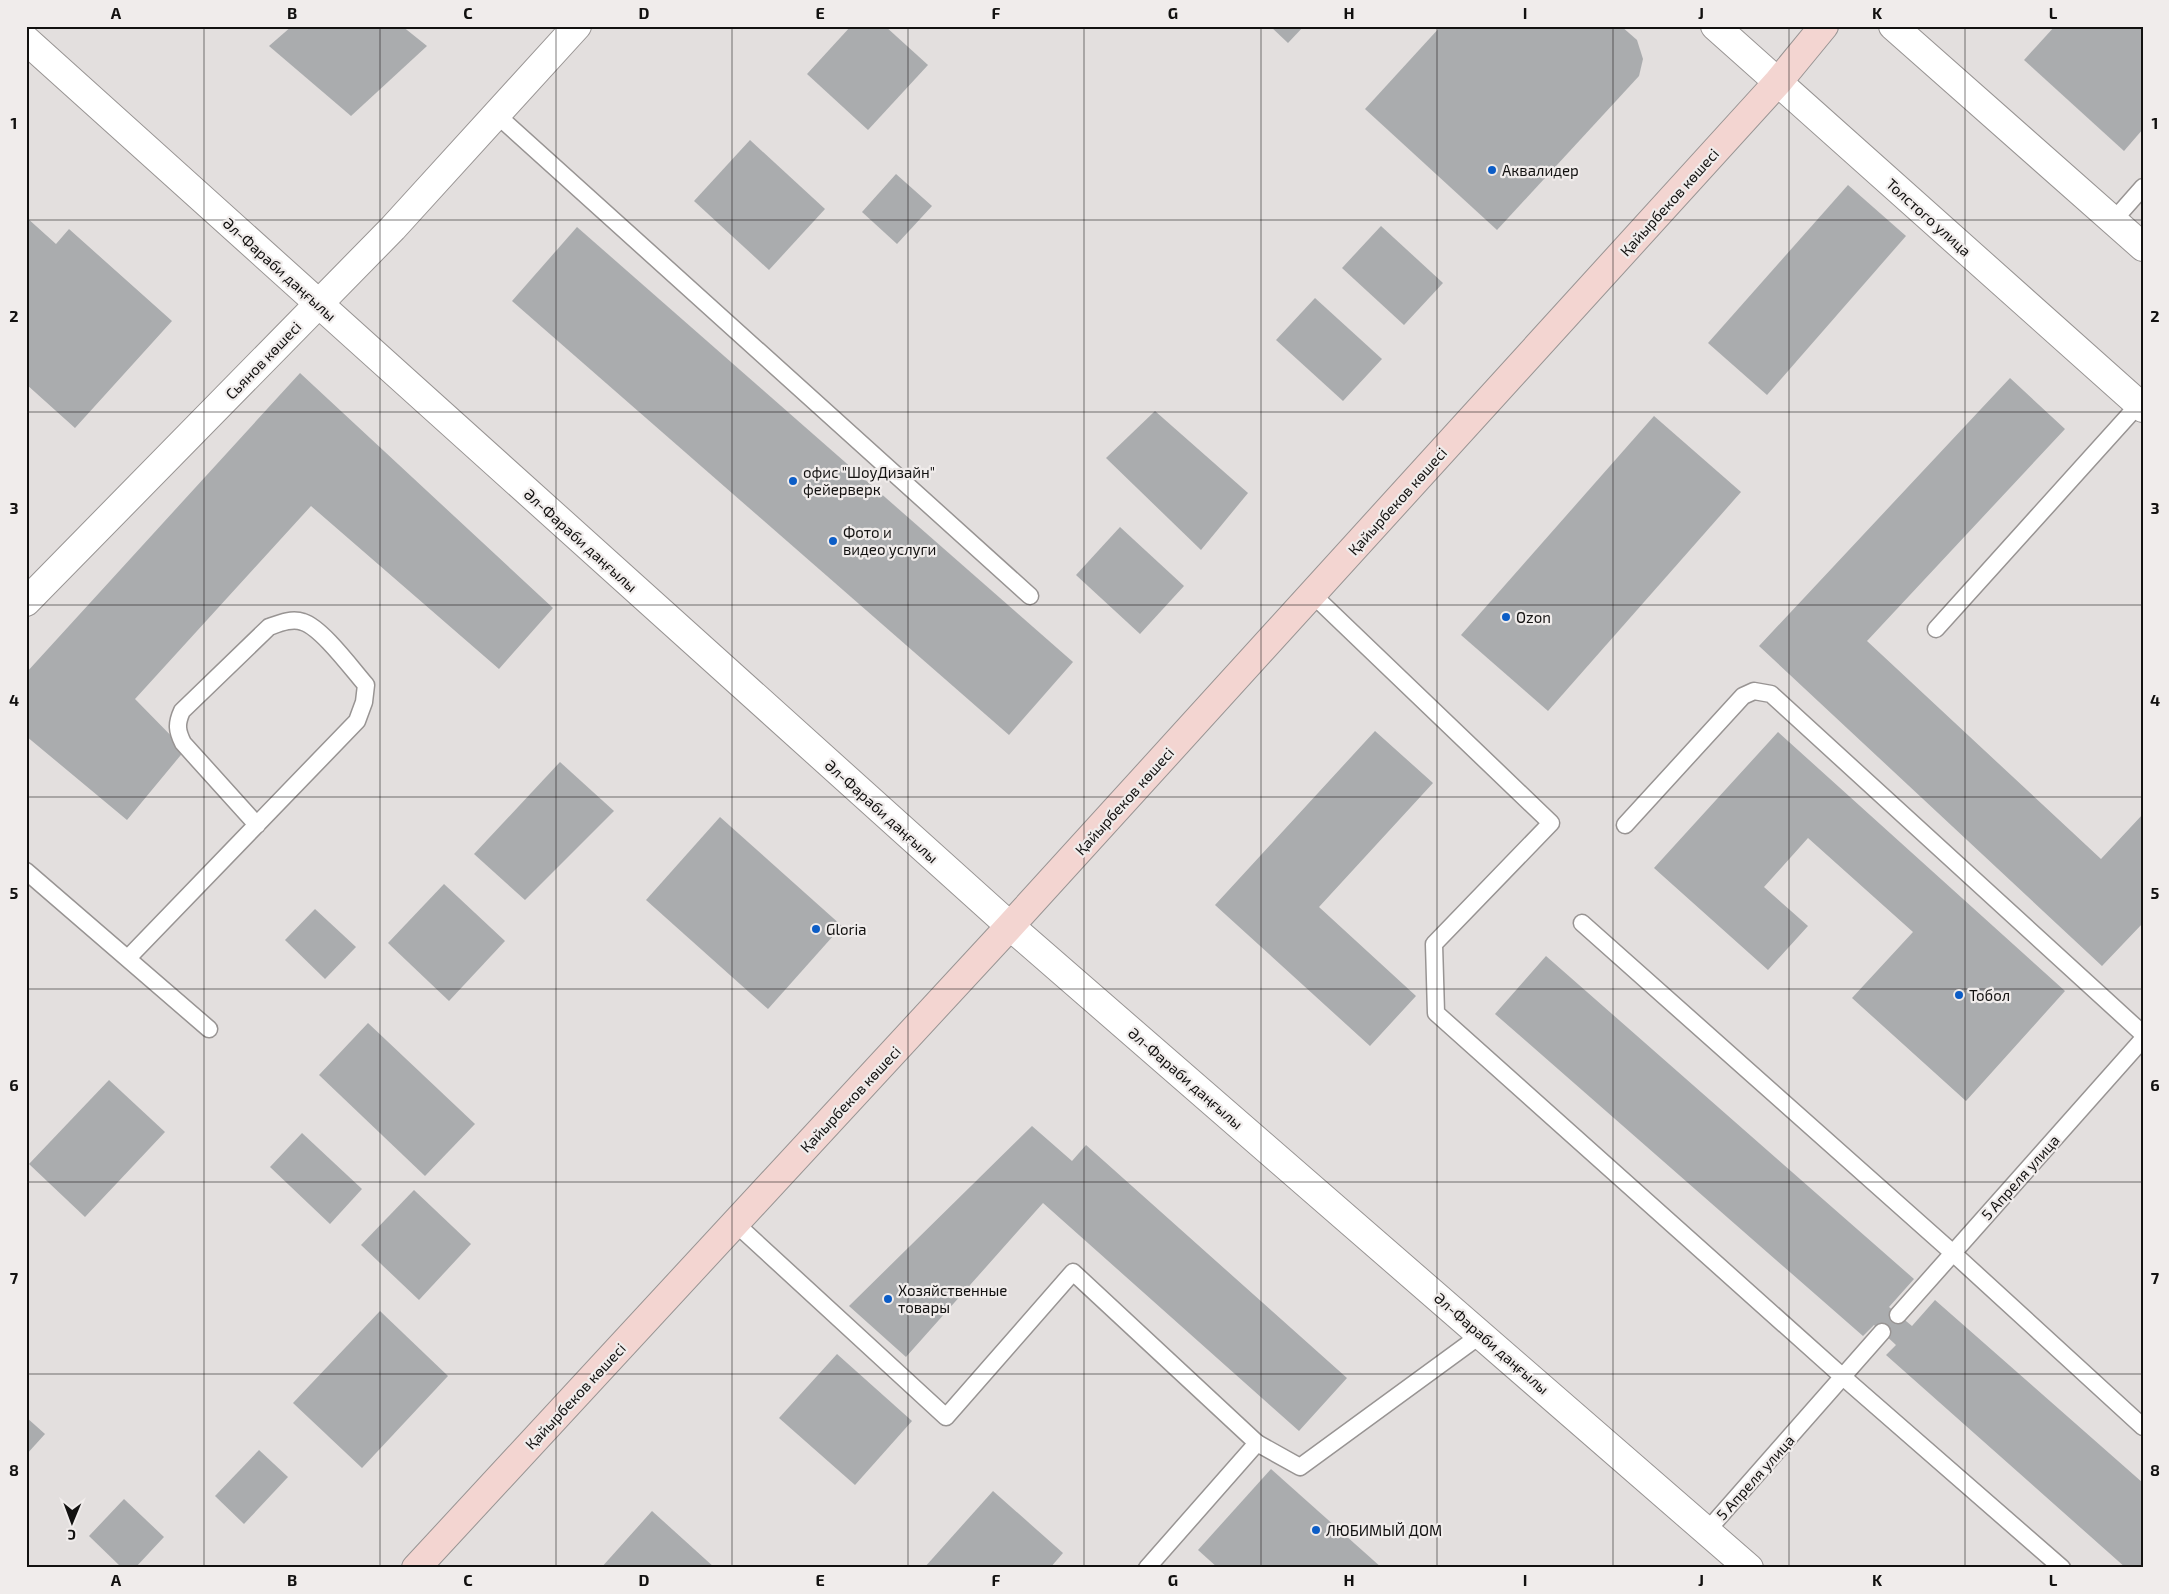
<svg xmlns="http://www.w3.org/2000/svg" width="2169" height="1594" font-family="'Exo 2',sans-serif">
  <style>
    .building { fill: #aaacae }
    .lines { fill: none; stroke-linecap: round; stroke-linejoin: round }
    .lane-casing { stroke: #989493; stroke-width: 19 }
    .street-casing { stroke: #989493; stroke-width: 30 }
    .secondary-casing { stroke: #989493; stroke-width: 30 }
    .lane { stroke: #fff; stroke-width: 16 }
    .street { stroke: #fff; stroke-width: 28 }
    .secondary { stroke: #f3d5d1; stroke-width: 28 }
    .grid { fill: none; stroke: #121110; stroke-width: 1; stroke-opacity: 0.55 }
    .poi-dot { fill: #0c5dc6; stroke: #f0eceb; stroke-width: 2 }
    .labels { text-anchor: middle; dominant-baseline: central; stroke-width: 4.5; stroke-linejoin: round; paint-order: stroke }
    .poi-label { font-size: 15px; fill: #121110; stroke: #f0eceb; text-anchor: start }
    .street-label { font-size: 15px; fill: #121110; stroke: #f0eceb }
    .neatline { fill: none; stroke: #121110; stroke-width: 2 }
    .grid-label { font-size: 16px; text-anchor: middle; font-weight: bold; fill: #121110 }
  </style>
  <rect width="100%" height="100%" fill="#e3dfde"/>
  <g class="building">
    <polygon points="292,26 402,26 427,46 351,116 269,46"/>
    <polygon points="851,26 885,26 928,65 868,130 807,74"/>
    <polygon points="1270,26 1304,26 1288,43"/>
    <polygon points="1441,26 1621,26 1637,40 1643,59 1639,76 1497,230 1365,109"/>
    <polygon points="2055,26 2143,26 2143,129 2124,151 2024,60"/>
    <polygon points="750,140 825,209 769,270 694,201"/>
    <polygon points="896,174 932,206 897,244 862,212"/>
    <polygon points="1848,185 1906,236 1767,395 1708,343"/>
    <polygon points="26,217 56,244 69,229 172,321 75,428 26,384"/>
    <polygon points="1381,226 1443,283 1404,325 1342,268"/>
    <polygon points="577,227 1073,662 1009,735 512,301"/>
    <polygon points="1315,298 1382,359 1343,401 1276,340"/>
    <polygon points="300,373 553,608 499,669 311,506 135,699 185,750 127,820 26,736 26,673"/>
    <polygon points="2010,378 2065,429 1867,641 2101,859 2143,814 2143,923 2102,966 1759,646"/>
    <polygon points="1155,411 1248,493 1201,550 1106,458"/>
    <polygon points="1654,416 1741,492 1548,711 1461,635"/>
    <polygon points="1120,527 1184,586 1140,634 1076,575"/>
    <polygon points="1375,731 1433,783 1319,907 1416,996 1370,1046 1215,905"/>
    <polygon points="1778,732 2065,991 1966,1101 1852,998 1913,932 1808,838 1764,887 1808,926 1768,970 1654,868"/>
    <polygon points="560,762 614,811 525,900 474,854"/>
    <polygon points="720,817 842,926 768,1009 646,900"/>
    <polygon points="444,884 505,941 449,1001 388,943"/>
    <polygon points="315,909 356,947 325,979 285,940"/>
    <polygon points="1546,956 1914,1279 1889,1307 1912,1326 1935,1300 2143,1483 2143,1568 2126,1568 1886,1355 1896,1345 1882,1332 1874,1325 1863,1336 1495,1014"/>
    <polygon points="368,1023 475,1124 425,1176 319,1075"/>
    <polygon points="109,1080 165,1132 85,1217 29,1164"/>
    <polygon points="1032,1126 1072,1161 1086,1145 1347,1378 1299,1431 1043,1203 906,1357 849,1306"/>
    <polygon points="302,1133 362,1189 330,1224 270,1167"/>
    <polygon points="414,1190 471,1244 419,1300 361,1245"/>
    <polygon points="380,1311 448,1376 362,1468 293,1403"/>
    <polygon points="837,1354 912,1421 855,1485 779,1418"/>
    <polygon points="26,1417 45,1434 26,1455"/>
    <polygon points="259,1450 288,1477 244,1524 215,1496"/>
    <polygon points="1271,1469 1382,1568 1218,1568 1198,1550"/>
    <polygon points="993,1491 1063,1553 1050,1568 924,1568"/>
    <polygon points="124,1499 164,1537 135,1568 122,1568 89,1536"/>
    <polygon points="652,1511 715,1568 601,1568"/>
  </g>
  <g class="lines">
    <g class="lane-casing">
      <g id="lane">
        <polyline points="497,115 1030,596"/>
        <polyline points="2113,221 2143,187"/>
        <polyline points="1312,594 1551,823 1434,944 1436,1013 1843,1377 2062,1568"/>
        <polyline points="1936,629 2139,404"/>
        <polyline points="1625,825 1743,696 1754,691 1771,694 2143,1034"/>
        <polyline points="26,871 209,1029"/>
        <polyline points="1582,923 1953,1253 2143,1427"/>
        <path d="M128,958L357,721L364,702L366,685C352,669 322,628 303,622C292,618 280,623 269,627L182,711C176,724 177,731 183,743L257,825"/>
        <polyline points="735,1223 946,1417 1073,1272 1257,1443"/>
        <polyline points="1898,1315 2143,1039"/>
        <polyline points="1706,1532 1882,1332"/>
        <polyline points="1147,1568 1257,1443 1300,1467 1482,1334"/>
      </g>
    </g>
    <g class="street-casing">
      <g id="street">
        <polyline points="1715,26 2143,408"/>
        <polyline points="1893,26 2143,247"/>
        <polyline points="26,40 1010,926 1749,1568"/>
        <polyline points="26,602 393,228 577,26"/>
      </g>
    </g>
    <g class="secondary-casing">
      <polyline id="secondary" points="416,1568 1010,926 1778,82 1824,26"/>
    </g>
    <use href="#lane" class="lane"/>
    <use href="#street" class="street"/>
    <use href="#secondary" class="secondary"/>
  </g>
  <path class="grid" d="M204,26V1568M380,26V1568M556,26V1568M732,26V1568M908,26V1568M1084,26V1568M1261,26V1568M1437,26V1568M1613,26V1568M1789,26V1568M1965,26V1568M26,220H2143M26,412H2143M26,605H2143M26,797H2143M26,989H2143M26,1182H2143M26,1374H2143"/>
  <g class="poi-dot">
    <circle cx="1492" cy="170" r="5"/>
    <circle cx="793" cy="481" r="5"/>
    <circle cx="833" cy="541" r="5"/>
    <circle cx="1506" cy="617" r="5"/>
    <circle cx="816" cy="929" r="5"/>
    <circle cx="1959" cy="995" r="5"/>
    <circle cx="888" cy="1299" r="5"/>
    <circle cx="1316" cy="1530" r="5"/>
  </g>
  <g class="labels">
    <g class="poi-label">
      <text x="1502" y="170">Аквалидер</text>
      <text x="803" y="472">офис "ШоуДизайн"<tspan x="803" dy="17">фейерверк</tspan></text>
      <text x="843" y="532">Фото и<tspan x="843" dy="17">видео услуги</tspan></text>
      <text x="1516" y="617">Ozon</text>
      <text x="826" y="929">Gloria</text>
      <text x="1969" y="995">Тобол</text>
      <text x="898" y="1290">Хозяйственные<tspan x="898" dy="17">товары</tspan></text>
      <text x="1326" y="1530">ЛЮБИМЫЙ ДОМ</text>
    </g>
    <g class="street-label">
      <text transform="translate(1669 202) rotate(-48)">Қайырбеков көшесі</text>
      <text transform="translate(1929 217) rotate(42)">Толстого улица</text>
      <text transform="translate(280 269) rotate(42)">Әл-Фараби даңғылы</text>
      <text transform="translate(263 360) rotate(-46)">Сьянов көшесі</text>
      <text transform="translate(1397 501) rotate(-48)">Қайырбеков көшесі</text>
      <text transform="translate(581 540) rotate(42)">Әл-Фараби даңғылы</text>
      <text transform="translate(1124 801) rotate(-48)">Қайырбеков көшесі</text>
      <text transform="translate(882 811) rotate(42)">Әл-Фараби даңғылы</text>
      <text transform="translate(1186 1078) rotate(41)">Әл-Фараби даңғылы</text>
      <text transform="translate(850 1099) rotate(-47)">Қайырбеков көшесі</text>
      <text transform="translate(2020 1177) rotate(-48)">5 Апреля улица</text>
      <text transform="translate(1492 1343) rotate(41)">Әл-Фараби даңғылы</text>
      <text transform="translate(575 1396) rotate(-47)">Қайырбеков көшесі</text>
      <text transform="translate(1755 1477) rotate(-48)">5 Апреля улица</text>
    </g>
  </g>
  <rect width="2169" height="1594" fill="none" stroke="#f0eceb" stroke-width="55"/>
  <g transform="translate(72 1522) rotate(181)" stroke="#f0eceb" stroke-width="4" paint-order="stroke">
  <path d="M0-4L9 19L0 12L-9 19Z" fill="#121110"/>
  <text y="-8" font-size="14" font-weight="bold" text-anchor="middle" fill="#121110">С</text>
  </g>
  <rect x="28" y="28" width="2114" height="1538" class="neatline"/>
  <g class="grid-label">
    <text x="116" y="19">A</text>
    <text x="292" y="19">B</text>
    <text x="468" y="19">C</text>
    <text x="644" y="19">D</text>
    <text x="820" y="19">E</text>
    <text x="996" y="19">F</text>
    <text x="1173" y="19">G</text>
    <text x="1349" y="19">H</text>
    <text x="1525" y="19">I</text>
    <text x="1701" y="19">J</text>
    <text x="1877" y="19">K</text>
    <text x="2053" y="19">L</text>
    <text x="14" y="129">1</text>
    <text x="2155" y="129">1</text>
    <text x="14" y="322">2</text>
    <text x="2155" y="322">2</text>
    <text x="14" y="514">3</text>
    <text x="2155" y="514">3</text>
    <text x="14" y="706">4</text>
    <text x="2155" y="706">4</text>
    <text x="14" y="899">5</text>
    <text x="2155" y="899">5</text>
    <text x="14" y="1091">6</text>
    <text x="2155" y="1091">6</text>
    <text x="14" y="1284">7</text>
    <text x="2155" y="1284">7</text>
    <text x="14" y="1476">8</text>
    <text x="2155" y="1476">8</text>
    <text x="116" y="1586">A</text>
    <text x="292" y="1586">B</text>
    <text x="468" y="1586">C</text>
    <text x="644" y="1586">D</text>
    <text x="820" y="1586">E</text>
    <text x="996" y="1586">F</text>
    <text x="1173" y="1586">G</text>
    <text x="1349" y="1586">H</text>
    <text x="1525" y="1586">I</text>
    <text x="1701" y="1586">J</text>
    <text x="1877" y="1586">K</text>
    <text x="2053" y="1586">L</text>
  </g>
</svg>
